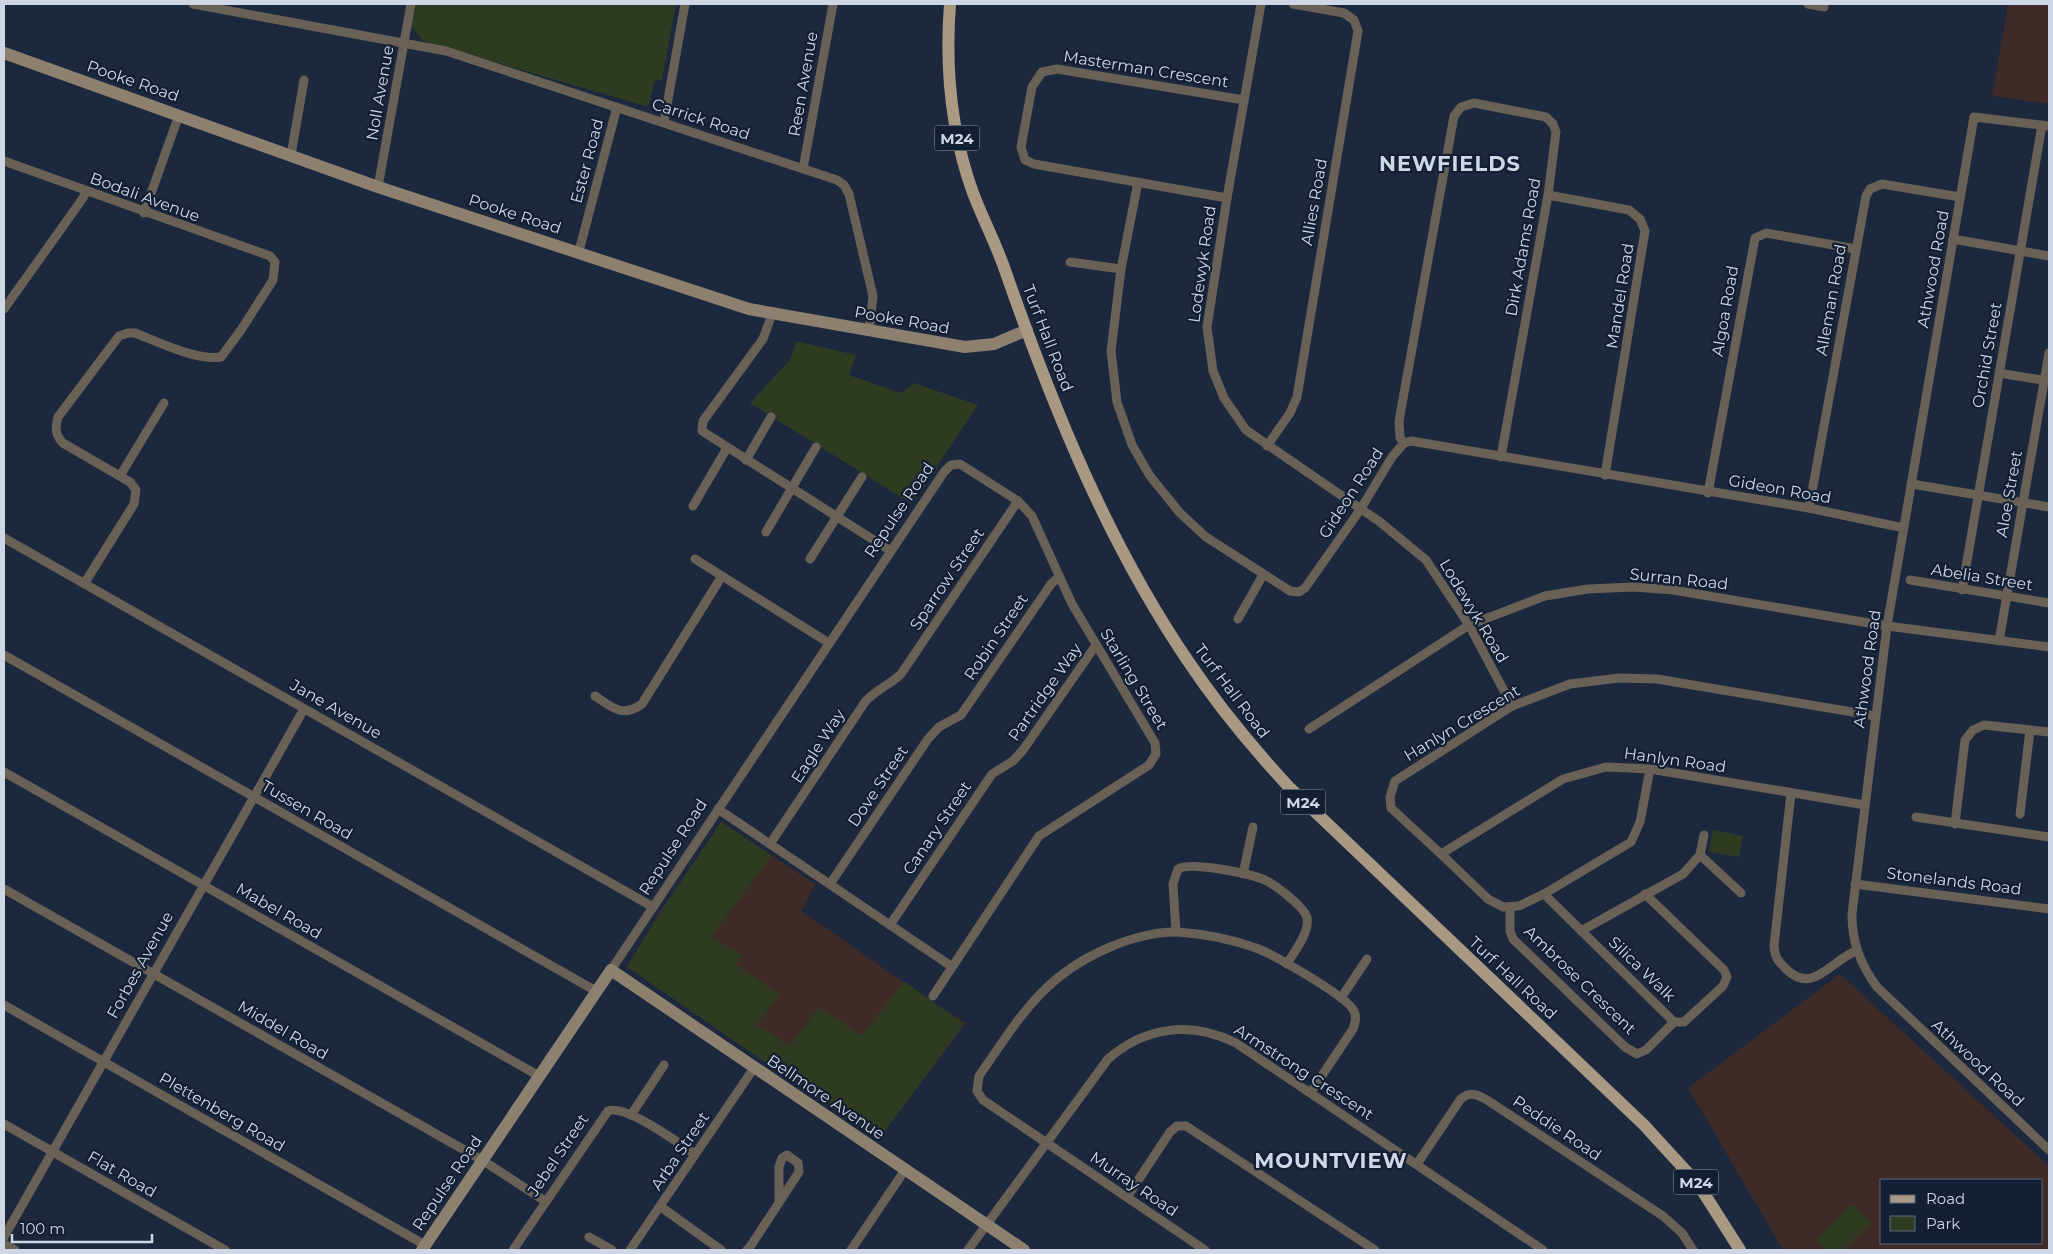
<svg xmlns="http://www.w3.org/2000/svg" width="2053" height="1254" font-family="Montserrat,sans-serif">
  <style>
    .education { fill: #3e2a27; fill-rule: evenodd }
    .green { fill: #2f3b21 }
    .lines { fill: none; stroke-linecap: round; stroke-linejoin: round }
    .street { stroke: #696156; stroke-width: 9 }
    .secondary { stroke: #8d806f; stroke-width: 12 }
    .primary { stroke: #a99982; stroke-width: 12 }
    .labels { text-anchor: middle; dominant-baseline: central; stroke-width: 4.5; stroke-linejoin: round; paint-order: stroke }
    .shield { fill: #121f33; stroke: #96a0b0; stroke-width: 1 }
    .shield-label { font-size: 15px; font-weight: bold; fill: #cfd7e6 }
    .street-label { font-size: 16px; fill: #cfd7e6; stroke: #121f33 }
    .district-label { font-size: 21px; font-weight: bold; letter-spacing: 1px; fill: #cfd7e6; stroke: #121f33 }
  </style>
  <rect width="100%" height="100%" fill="#1b283e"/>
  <g class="education">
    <polygon points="2008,4 2049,4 2049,104 1992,96"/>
    <polygon points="722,822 815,884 802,911 932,1002 966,1023 878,1140 627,966 661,910"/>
    <path d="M1840,974L2049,1166V1250H1783L1688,1088ZM1882,1180H2042V1243H1882Z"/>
  </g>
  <g class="green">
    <polygon points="416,4 676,4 662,80 655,80 649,104 645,106 423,41 412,27"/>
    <polygon points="796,341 856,355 849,375 901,393 914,383 978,405 912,504 750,403 790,360"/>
    <polygon points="721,822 772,856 711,937 742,955 736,965 780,994 757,1025 790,1046 819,1007 862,1035 904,981 964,1024 878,1140 627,967 662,910"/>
    <polygon points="1713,830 1743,836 1739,857 1709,852"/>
    <polygon points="1852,1204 1871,1223 1843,1250 1826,1250 1816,1240"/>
  </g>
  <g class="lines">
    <g class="street">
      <polyline points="193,4 446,51 837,180 844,185 849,194 873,296 869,331"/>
      <polyline points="1261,4 1227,198 1207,327 1213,371 1224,398 1246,430 1380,522 1426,560 1469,625 1512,706"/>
      <polyline points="1808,4 1824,7"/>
      <polyline points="664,122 685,4"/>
      <path d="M2049,126L1974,117L1887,626L1852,914C1852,942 1860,964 1877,987L2049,1150"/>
      <polyline points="291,155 304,80"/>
      <path d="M4,161L270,256L275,262L273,280L241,330L221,357C197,361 158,342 135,333H128L119,336L58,417C55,428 55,435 63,443L130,482L136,490L134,504L84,584"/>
      <polyline points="803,169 833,4"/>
      <polyline points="1138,182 1121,269 1111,351 1117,402 1132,445 1150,476 1180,513 1206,537 1290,591 1299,592 1305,588 1360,510 1392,457 1404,443 1411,441 1809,508 1904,528"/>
      <polyline points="378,187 411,4"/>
      <polyline points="1548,195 1629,210 1640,219 1645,231 1605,475"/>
      <polyline points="1227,198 1034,164 1025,160 1021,147 1032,87 1042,72 1057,69 1244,100"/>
      <polyline points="144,213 179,115"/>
      <polyline points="1953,239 2049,256"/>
      <polyline points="579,251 617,107"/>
      <polyline points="1070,262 1121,269"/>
      <polyline points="4,309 83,198 86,191"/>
      <polyline points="772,314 763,339 703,421 702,431 891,551"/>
      <polyline points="1999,373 2048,381"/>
      <polyline points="1404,443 1400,438 1399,421 1454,116 1461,107 1474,103 1546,117 1553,124 1556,132 1548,195 1501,457"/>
      <polyline points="1267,446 1290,413 1297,397 1358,31 1354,20 1344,13 1293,4"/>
      <polyline points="746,460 771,417"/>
      <polyline points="120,476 164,403"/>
      <polyline points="1912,484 2049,507"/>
      <polyline points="1708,493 1755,238 1766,233 1856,249"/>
      <polyline points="693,506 727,448"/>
      <polyline points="1809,508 1866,196 1870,189 1882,184 1960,197"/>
      <polyline points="766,532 816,447"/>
      <polyline points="4,538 653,907"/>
      <polyline points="695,559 722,576"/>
      <polyline points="810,559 862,477"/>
      <polyline points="1910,580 2049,603"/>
      <polyline points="1962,590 2042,125"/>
      <polyline points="1238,619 1263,575"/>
      <polyline points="1999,641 2049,353"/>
      <polyline points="4,655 596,991"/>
      <path d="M595,696C613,708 622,718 642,704L722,576L829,643"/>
      <polyline points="1309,729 1469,625 1545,596 1588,589 1633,587 1673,590 1887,626 2049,647"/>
      <polyline points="1650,769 1640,822 1631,842 1544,894 1519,906 1503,907 1488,899 1441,854 1563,779 1606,767 1650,769 1865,805"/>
      <polyline points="4,772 539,1076"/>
      <path d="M1791,793L1774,946C1775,958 1778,961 1786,969C1813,995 1829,962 1856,951"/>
      <polyline points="718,809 951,966"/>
      <polyline points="2020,814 2030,730"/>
      <polyline points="1916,817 2049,837"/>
      <polyline points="1955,824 1965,740 1973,730 1984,725 2049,732"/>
      <path d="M770,844L865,702C875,690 890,685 901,674L1018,501"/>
      <polyline points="1441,854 1391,808 1390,797 1395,781 1512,706 1570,684 1619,678 1657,679 1876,716"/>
      <polyline points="1700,855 1741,893"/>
      <polyline points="1243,874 1253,827"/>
      <polyline points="830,884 928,739 939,727 961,715 1051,584 1059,577"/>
      <polyline points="1855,884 2049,909"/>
      <polyline points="4,889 482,1160 545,1201"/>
      <polyline points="1544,894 1674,1022 1684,1022 1723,986 1727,977 1724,970 1645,894"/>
      <polyline points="1510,907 1510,931 1513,939 1625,1047 1637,1054 1646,1050 1674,1022"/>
      <polyline points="890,925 992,774 1013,761 1023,750 1096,645"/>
      <polyline points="1581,931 1683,874 1700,855 1704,835"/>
      <path d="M1176,932L1173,884L1178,869C1191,861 1251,874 1265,880C1275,885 1305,907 1307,918C1310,932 1294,952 1287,964"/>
      <polyline points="611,970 944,472 951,465 960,464 1018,501 1032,516 1072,604 1155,743 1156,754 1149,765 1039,836 933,996"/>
      <polyline points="1341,998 1367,959"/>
      <polyline points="4,1005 425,1245"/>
      <polyline points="631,1115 664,1065"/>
      <polyline points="4,1124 225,1250"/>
      <path d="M1417,1164L1460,1100C1469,1091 1477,1094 1487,1100L1663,1216L1682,1233L1693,1250"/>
      <polyline points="1127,1197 1170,1132 1177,1126 1186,1126 1375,1250"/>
      <polyline points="661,1207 721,1250"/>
      <polyline points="4,1237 304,709"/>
      <polyline points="589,1237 612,1250"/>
      <polyline points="4,1244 15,1250"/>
      <path d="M513,1250L608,1111C626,1104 678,1143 695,1154"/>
      <polyline points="630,1250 754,1068"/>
      <polyline points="747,1250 750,1247 799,1172 798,1163 787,1155 782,1158 779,1167 779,1203"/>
      <polyline points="851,1250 905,1170"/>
      <path d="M968,1250L1108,1059C1146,1026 1191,1021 1236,1043L1543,1250"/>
      <path d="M1205,1250L983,1100L977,1091L979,1076C1018,1020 1042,976 1108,948C1128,939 1157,931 1178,932C1204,934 1231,939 1256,948C1273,954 1348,997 1354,1011C1357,1018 1355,1023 1353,1029L1311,1092"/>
    </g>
    <g class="secondary">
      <polyline points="4,53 378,187 749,309 965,347 994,344 1027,330"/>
      <polyline points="422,1250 611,970 1024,1250"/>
    </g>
    <path class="primary" d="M950,4C945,69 951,132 973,193C983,219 996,244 1005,270C1052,405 1107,542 1188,661C1218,706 1252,747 1289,787L1644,1125L1698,1184L1740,1250"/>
  </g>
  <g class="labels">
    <g class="shield">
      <rect x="934.5" y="125.5" width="45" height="25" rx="4"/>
      <rect x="1280.5" y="789.5" width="45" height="25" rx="4"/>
      <rect x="1673.5" y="1169.5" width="45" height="25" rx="4"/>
    </g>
    <g class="shield-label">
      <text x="957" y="138">M24</text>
      <text x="1303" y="802">M24</text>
      <text x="1696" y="1182">M24</text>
    </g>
    <g class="street-label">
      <text transform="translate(1146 69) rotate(9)">Masterman Crescent</text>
      <text transform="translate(133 81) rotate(19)">Pooke Road</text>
      <text transform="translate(803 84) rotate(-80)">Reen Avenue</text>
      <text transform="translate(380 93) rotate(-80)">Noll Avenue</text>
      <text transform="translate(701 119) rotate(18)">Carrick Road</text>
      <text transform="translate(587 161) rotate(-75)">Ester Road</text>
      <text transform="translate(145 197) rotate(20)">Bodali Avenue</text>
      <text transform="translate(1314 202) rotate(-80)">Allies Road</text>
      <text transform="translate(515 214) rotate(18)">Pooke Road</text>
      <text transform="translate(1523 247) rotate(-80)">Dirk Adams Road</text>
      <text transform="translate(1202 264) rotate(-82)">Lodewyk Road</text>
      <text transform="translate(1933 269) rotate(-80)">Athwood Road</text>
      <text transform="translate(1620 296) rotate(-81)">Mandel Road</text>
      <text transform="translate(1831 300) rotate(-80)">Alleman Road</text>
      <text transform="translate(1725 311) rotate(-80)">Algoa Road</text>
      <text transform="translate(902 320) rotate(10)">Pooke Road</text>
      <text transform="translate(1048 338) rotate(69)">Turf Hall Road</text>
      <text transform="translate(1987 355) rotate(-80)">Orchid Street</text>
      <text transform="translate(1780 489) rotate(10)">Gideon Road</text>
      <text transform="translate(1351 493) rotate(-57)">Gideon Road</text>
      <text transform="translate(2009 494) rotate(-80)">Aloe Street</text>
      <text transform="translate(899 510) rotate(-56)">Repulse Road</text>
      <text transform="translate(1982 577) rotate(9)">Abelia Street</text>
      <text transform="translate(947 579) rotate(-56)">Sparrow Street</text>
      <text transform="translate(1679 579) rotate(6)">Surran Road</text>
      <text transform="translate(1474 611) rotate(59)">Lodewyk Road</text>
      <text transform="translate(996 637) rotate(-56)">Robin Street</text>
      <text transform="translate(1867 669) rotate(-82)">Athwood Road</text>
      <text transform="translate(1134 679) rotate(59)">Starling Street</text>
      <text transform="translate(1232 691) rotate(53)">Turf Hall Road</text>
      <text transform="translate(1045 692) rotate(-55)">Partridge Way</text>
      <text transform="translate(336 709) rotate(30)">Jane Avenue</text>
      <text transform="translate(1462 723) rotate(-31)">Hanlyn Crescent</text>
      <text transform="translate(818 746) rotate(-57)">Eagle Way</text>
      <text transform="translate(1675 760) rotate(8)">Hanlyn Road</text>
      <text transform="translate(878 786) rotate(-56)">Dove Street</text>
      <text transform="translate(307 810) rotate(30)">Tussen Road</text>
      <text transform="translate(937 828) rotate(-56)">Canary Street</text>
      <text transform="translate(673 847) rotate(-57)">Repulse Road</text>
      <text transform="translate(1954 881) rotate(7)">Stonelands Road</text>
      <text transform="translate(279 911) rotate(30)">Mabel Road</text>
      <text transform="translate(140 965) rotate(-61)">Forbes Avenue</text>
      <text transform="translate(1642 969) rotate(44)">Silica Walk</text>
      <text transform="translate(1513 978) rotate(43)">Turf Hall Road</text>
      <text transform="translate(1580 980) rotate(44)">Ambrose Crescent</text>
      <text transform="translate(283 1030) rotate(30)">Middel Road</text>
      <text transform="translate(1978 1063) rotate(43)">Athwood Road</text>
      <text transform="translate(1304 1072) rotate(33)">Armstrong Crescent</text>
      <text transform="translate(826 1097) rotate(34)">Bellmore Avenue</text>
      <text transform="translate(222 1112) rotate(30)">Plettenberg Road</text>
      <text transform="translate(1557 1128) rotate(34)">Peddie Road</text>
      <text transform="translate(680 1151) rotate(-56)">Arba Street</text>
      <text transform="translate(558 1155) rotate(-56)">Jebel Street</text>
      <text transform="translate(122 1174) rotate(30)">Flat Road</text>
      <text transform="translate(447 1183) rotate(-56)">Repulse Road</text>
      <text transform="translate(1134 1184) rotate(34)">Murray Road</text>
    </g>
    <g class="district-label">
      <text x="1450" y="163">NEWFIELDS</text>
      <text x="1331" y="1160">MOUNTVIEW</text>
    </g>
  </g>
  <rect width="2053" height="1254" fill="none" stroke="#cfd7e6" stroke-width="10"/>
  <rect x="1880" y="1179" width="162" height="65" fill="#121f33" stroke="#5e697b"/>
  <rect x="1890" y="1195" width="25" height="8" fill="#a99982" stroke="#5e697b"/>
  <text x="1926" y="1204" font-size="15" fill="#cfd7e6">Road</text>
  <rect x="1890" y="1216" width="25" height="15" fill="#2f3b21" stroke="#5e697b"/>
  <text x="1926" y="1229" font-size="15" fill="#cfd7e6">Park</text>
  <path d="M12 1234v8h140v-8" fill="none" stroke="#cfd7e6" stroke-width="2.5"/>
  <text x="20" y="1234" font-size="15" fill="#cfd7e6" stroke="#121f33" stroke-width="4" paint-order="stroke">100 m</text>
</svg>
